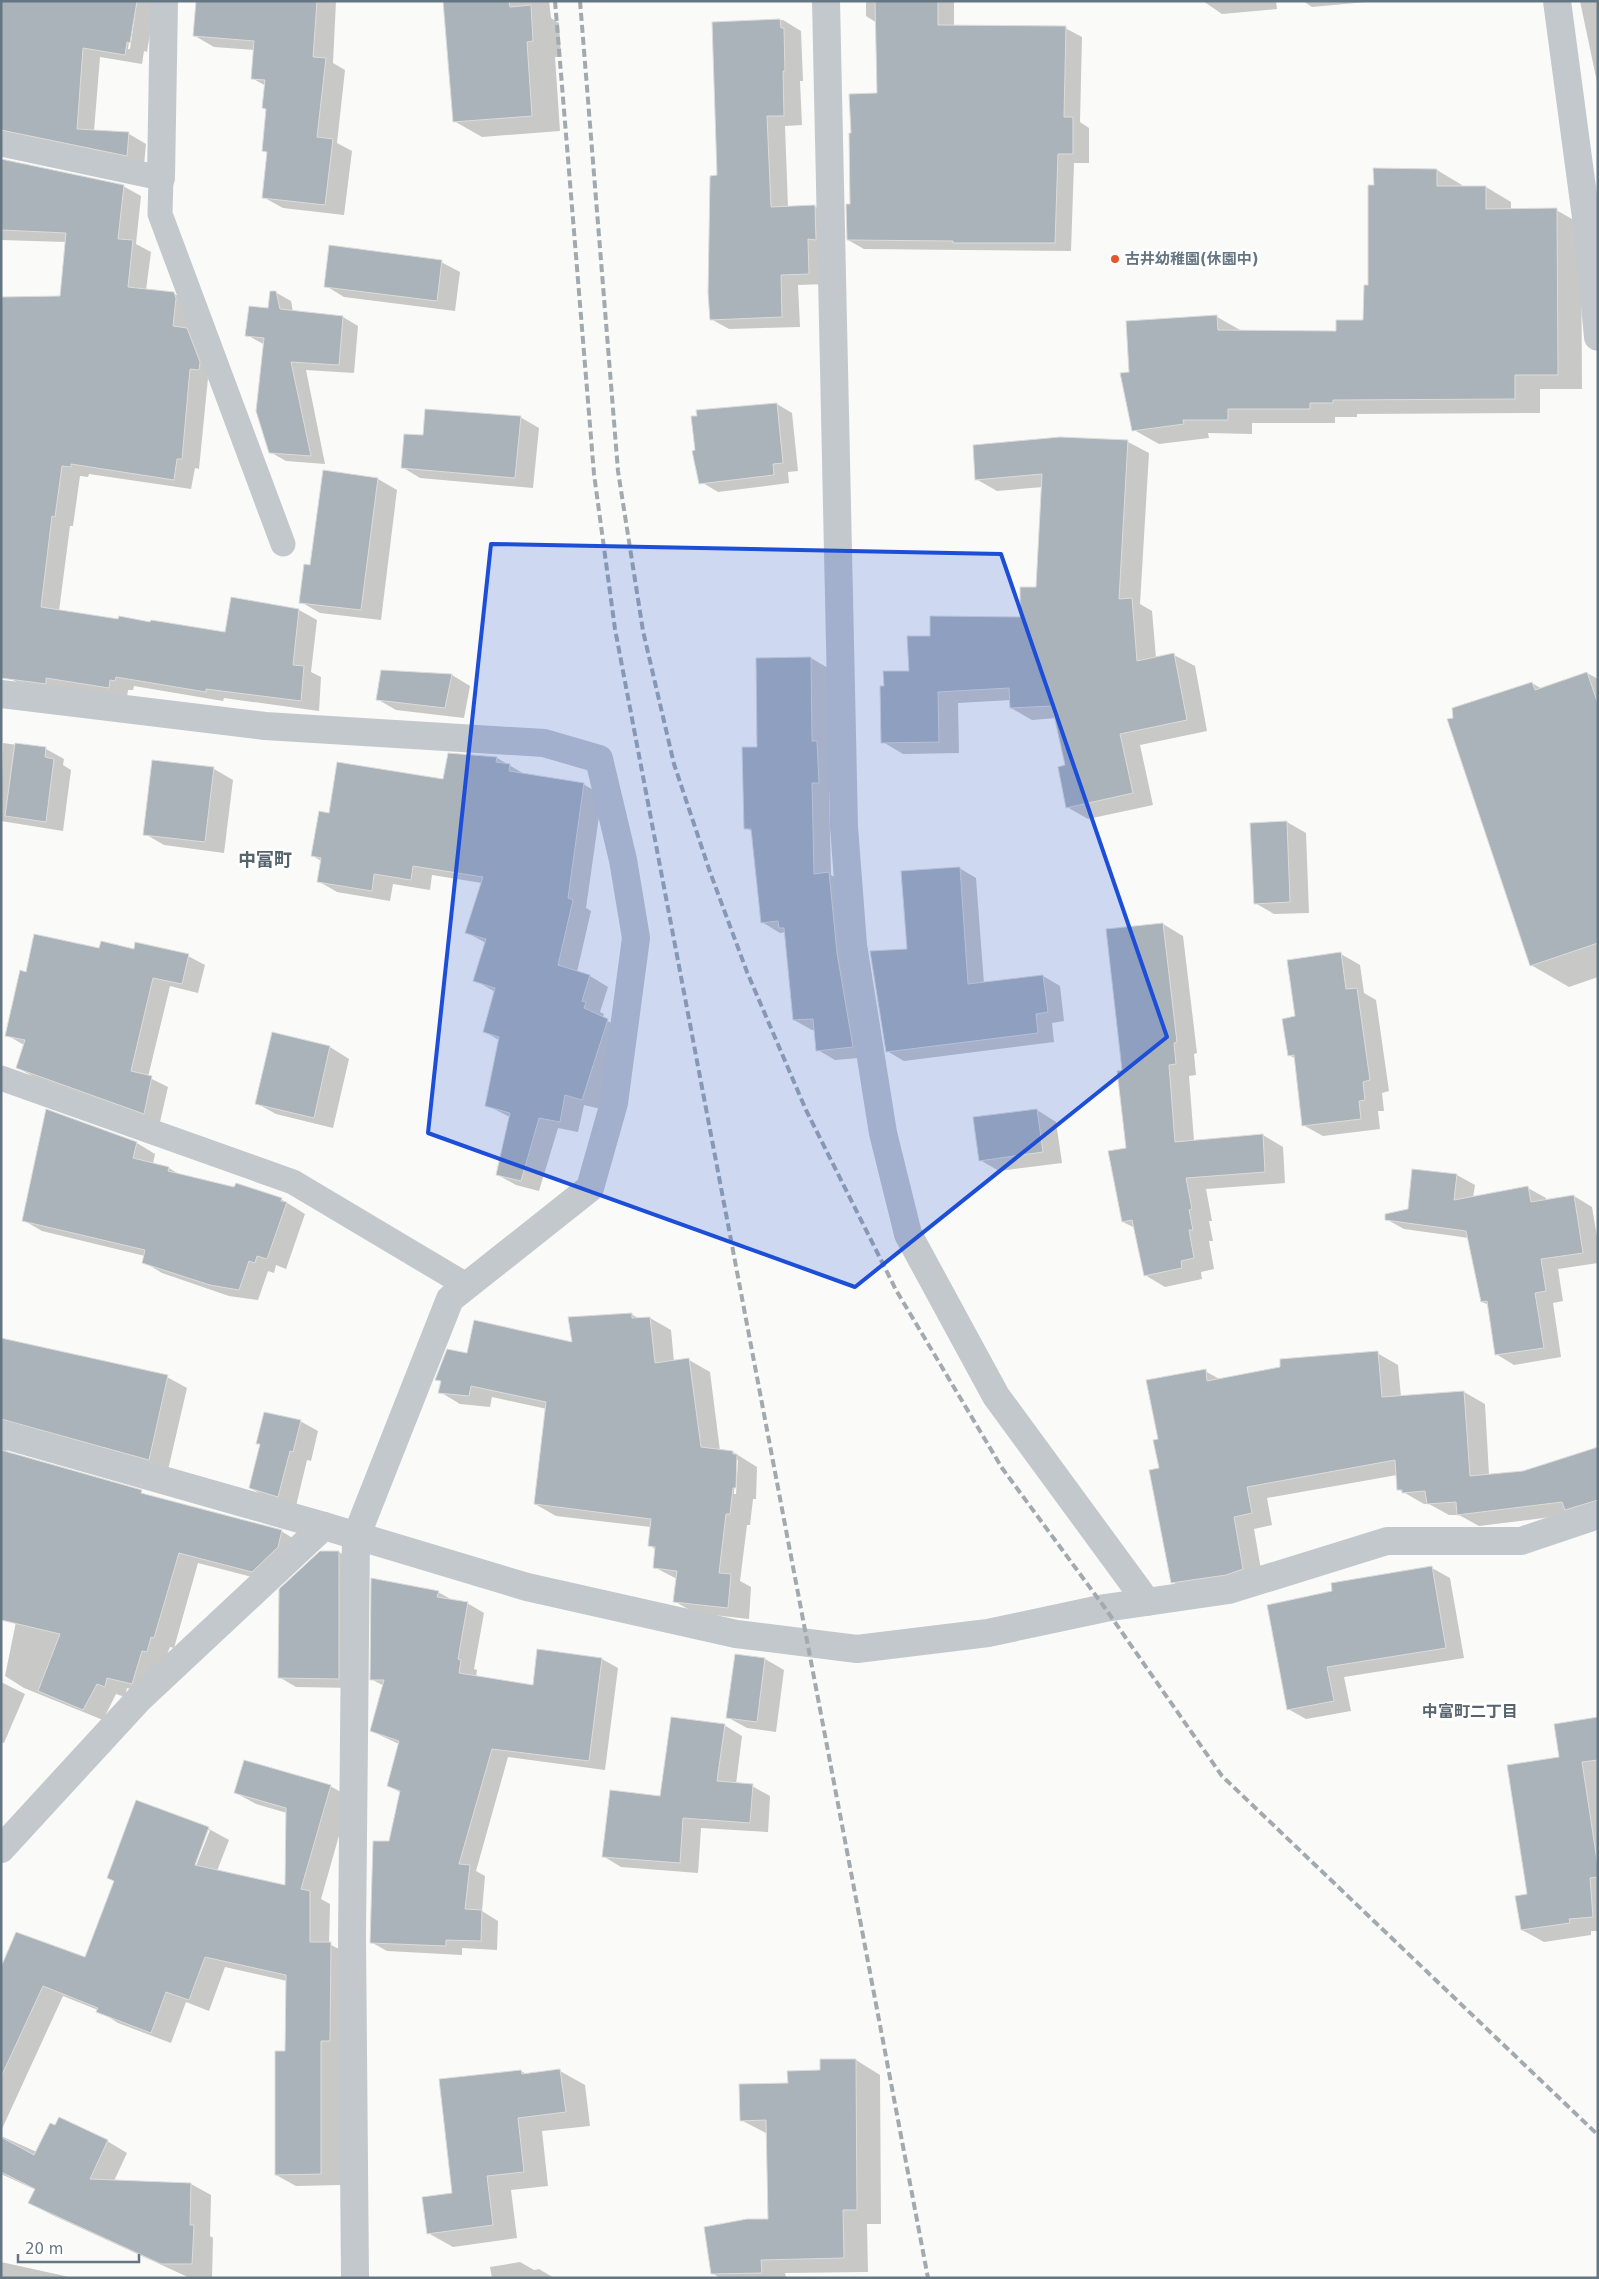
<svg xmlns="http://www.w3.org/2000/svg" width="1599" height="2279" font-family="'DejaVu Sans','Noto Sans JP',sans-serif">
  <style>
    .shadow { fill: #0003; fill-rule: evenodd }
    .building { fill: #aab3b9; stroke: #dcdcda }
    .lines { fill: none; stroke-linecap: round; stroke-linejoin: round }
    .service { stroke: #c3c8cc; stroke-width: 25 }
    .minor { stroke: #c3c8cc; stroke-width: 28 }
    .rail { stroke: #a2aab0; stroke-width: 4; stroke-dasharray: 8 4; stroke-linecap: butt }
    .marked { fill: #1d4ed8; fill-opacity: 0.2; stroke: #1d4ed8; stroke-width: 4; stroke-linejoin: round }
    .poi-dot { fill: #e4572e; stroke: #fff; stroke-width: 2 }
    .labels { text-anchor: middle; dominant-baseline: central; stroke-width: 5; stroke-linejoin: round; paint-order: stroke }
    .poi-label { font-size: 15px; font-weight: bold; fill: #657683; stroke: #fff; text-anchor: start }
    .neighbourhood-label { font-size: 16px; font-weight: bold; fill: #57646e; stroke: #fff }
    .quarter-label { font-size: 18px; font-weight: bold; fill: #57646e; stroke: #fff }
  </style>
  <rect width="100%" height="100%" fill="#fafaf8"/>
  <g class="shadow">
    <polygon points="1,1 135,1 128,49 130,49 137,1 155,1 147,52 144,51 142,64 100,57 94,131 129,134 146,144 144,165 1,134"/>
    <polygon points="197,1 336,1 333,63 345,70 337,143 352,151 344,215 283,208 263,197 268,153 263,151 267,110 264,108 266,86 252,78 255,50 214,47 195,36"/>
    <polygon points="444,1 549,1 551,18 559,23 561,57 555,57 560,131 482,137 454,121"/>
    <polygon points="866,1 954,1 954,26 1065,28 1082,37 1080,122 1089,128 1089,163 1074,163 1071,251 864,249 848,240 868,211 879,95 877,23 866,16"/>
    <polygon points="1203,1 1276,1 1277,9 1222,14"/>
    <polygon points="1303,1 1377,1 1312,7"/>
    <polygon points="1580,1 1598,1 1598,82 1597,82"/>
    <polygon points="783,20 801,31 803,81 800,81 802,125 785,126 788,207 814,206 832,217 827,284 798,285 800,327 729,329 711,319 718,176 713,23"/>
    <polygon points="1,160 123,186 141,196 136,244 151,252 146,290 173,293 192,304 208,378 199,469 195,468 191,489 89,474 88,477 80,476 73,526 70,526 59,611 226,633 299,610 317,620 311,672 321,677 319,711 224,698 223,701 134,686 133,690 128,690 127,697 64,688 63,693 29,689 11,679 61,297 66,242 1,240"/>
    <polygon points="1375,170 1437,170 1462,185 1462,187 1486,187 1511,202 1511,210 1556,210 1581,224 1582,389 1540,389 1540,413 1357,414 1357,417 1335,417 1335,423 1252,423 1252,434 1208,433 1209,438 1159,444 1134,430 1131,373 1217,317 1242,331 1338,332 1364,321 1369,286"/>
    <polygon points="441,262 460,272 455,311 344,297 326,286"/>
    <polygon points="275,292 291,301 293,312 343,317 358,326 354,373 306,370 325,464 286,461 270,452 265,345 247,335 269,309"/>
    <polygon points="777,404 792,413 798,471 788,472 789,483 718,492 703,483"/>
    <polygon points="520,417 539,428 533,488 420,478 402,467 424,436"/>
    <polygon points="1060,438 1128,442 1149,453 1140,604 1152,611 1156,658 1174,655 1195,666 1207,731 1140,745 1153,805 1088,819 1067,807 1067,766 1056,718 1032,720 1011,708 1011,700 958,703 959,753 903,754 883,742 910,672 931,637 1021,618 1037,588 1043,487 997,491 976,479"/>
    <polygon points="378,479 397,490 381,620 320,613 301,602 311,566"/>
    <polygon points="811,658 828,668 836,793 829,792 831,875 846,884 870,1057 835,1060 818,1050 815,1030 812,1030 794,1020 786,932 780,933 762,922 753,832 746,828 758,748"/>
    <polygon points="1587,673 1598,679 1598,977 1569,987 1531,965 1532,683 1542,689"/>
    <polygon points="452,675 470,686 464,718 396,710 377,699"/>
    <polygon points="3,743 46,749 64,759 63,765 71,770 63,831 1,821"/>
    <polygon points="497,758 526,775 583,784 602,795 586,908 591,911 577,972 590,976 608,987 600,1012 604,1014 602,1018 626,1031 601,1109 584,1105 578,1132 558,1128 539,1191 516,1185 498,1175 510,1117 486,1105 499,1040 485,1032 495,992 475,980 486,943 466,932 482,883 432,875 430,890 393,884 390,901 337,892 318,881 321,861 313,856 330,814 444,780"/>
    <polygon points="214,769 233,780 224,853 164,845 145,834"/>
    <polygon points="1287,822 1306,833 1309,913 1274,914 1255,903"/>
    <polygon points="959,868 976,878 984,984 1043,976 1060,986 1064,1021 1052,1023 1054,1042 904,1061 887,1051 908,950"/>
    <polygon points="1163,924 1183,936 1197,1053 1194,1054 1196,1075 1189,1076 1194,1141 1263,1135 1283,1147 1285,1183 1206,1189 1212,1221 1209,1221 1213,1241 1209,1241 1214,1269 1201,1272 1202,1279 1165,1287 1145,1275 1135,1228 1123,1222 1128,1149 1124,1071 1107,930"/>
    <polygon points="100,949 135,950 188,956 205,965 198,993 170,986 148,1077 168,1087 160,1122 34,1077 18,1068 24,1045 7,1035 27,973"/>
    <polygon points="1341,954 1360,965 1364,993 1376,1000 1389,1091 1382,1093 1384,1111 1378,1111 1380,1129 1323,1136 1303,1125 1296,1059 1289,1055 1297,1017"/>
    <polygon points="273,1034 330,1047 349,1059 333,1128 276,1114 256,1103"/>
    <polygon points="1037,1110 1056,1122 1062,1163 999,1171 980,1160"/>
    <polygon points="137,1143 155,1154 153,1164 169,1168 182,1176 281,1199 305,1214 286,1269 276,1265 274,1273 268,1271 258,1300 229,1296 162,1273 144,1262 145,1256 42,1231 23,1220"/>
    <polygon points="1414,1171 1457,1175 1475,1185 1473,1198 1528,1188 1546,1198 1546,1201 1574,1196 1592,1207 1598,1243 1598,1263 1558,1269 1563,1301 1553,1303 1561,1357 1514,1365 1496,1354 1489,1305 1482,1302 1469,1238 1404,1229 1386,1219 1409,1210"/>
    <path d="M631,1314L640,1319L650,1318L671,1330L674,1362L689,1360L710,1372L720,1451L733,1452L757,1467L756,1499H753L750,1525H747L740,1581L751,1587L749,1619L695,1613L674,1601L677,1579L654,1567L656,1550L649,1545L651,1527L556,1516L535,1504L547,1409L492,1397L490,1407L460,1404L440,1392L442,1382L437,1379L468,1354L573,1344ZM736,1460H738L736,1494H734Z"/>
    <polygon points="1,1340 167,1377 187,1388 168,1470 5,1442 7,1453 141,1492 150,1497 281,1531 301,1543 272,1582 198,1563 174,1648 170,1647 151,1695 127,1688 125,1697 116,1694 103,1720 24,1688 5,1676 17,1617 1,1579"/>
    <polygon points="1377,1353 1398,1365 1401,1397 1464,1392 1485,1404 1489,1475 1524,1472 1598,1448 1598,1517 1575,1514 1479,1526 1459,1515 1449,1515 1429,1504 1424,1504 1398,1489 1397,1475 1267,1498 1272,1525 1254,1529 1263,1581 1193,1594 1172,1582 1160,1469 1160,1440 1205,1371 1221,1380"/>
    <polygon points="300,1421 318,1431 311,1461 307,1460 296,1506 268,1498 250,1488 261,1445 258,1443"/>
    <polygon points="321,1552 339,1552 356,1562 355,1688 296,1687 279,1677"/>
    <polygon points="1432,1568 1450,1578 1464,1658 1344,1677 1351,1711 1306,1719 1288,1709 1334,1592"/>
    <polygon points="438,1592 454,1601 467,1603 484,1613 474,1669 477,1670 476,1677 534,1687 602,1659 618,1668 605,1770 508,1757 476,1871 485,1876 482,1911 498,1921 497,1950 462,1948 462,1955 387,1951 371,1942 401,1793 388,1785 399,1744 371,1731 384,1686 371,1679"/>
    <polygon points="736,1656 765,1659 784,1670 776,1732 747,1728 727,1717"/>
    <polygon points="1,1682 25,1694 4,1743 1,1742"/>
    <polygon points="1598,1719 1598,1931 1591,1931 1591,1935 1544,1942 1522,1930 1561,1758"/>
    <polygon points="724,1725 742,1736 736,1784 752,1786 770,1796 768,1832 701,1828 698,1873 621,1867 603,1856 661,1797"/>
    <path d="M330,1786L350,1797L321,1899L330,1904L329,1944L351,1955L341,2185L296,2186L276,2175L286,2052L287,1981L225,1967L209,2011L186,2002L171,2043L118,2023L98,2010L63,1996L1,2131V1970L86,1959L115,1881L137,1801L209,1829L229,1840L217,1871L286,1887L287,1813L256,1804L236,1793ZM207,1830H210L194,1871L192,1870Z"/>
    <polygon points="856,2060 880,2075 881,2224 867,2224 868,2272 785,2273 786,2278 720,2278 712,2273 770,2220 768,2134 741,2120 789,2084"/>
    <polygon points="521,2071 528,2075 560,2071 585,2085 590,2126 542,2131 548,2186 511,2190 517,2238 453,2247 428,2233 453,2194"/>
    <polygon points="1,2136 37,2152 107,2141 127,2153 114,2181 191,2184 211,2195 210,2236 213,2238 212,2278 190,2278 50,2214 30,2203 36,2190 1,2174"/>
    <polygon points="1,2262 74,2278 1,2278"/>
    <polygon points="520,2262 534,2270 539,2269 554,2278 492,2278 490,2267"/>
  </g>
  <g class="building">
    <polygon points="1,1 137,1 130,43 127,42 125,55 83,48 77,129 129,132 127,156 1,130"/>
    <polygon points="196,1 317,1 313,57 326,58 317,137 333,139 325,205 262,198 267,152 262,151 266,109 262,108 265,80 251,79 254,41 193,36"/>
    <polygon points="443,1 509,1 510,7 531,5 533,41 527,42 532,116 453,122"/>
    <polygon points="875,1 938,1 938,25 1066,26 1064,117 1073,117 1073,154 1058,154 1055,243 953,243 953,241 847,240 846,204 850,204 849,133 851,133 849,94 877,93"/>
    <polygon points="780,19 781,28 784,28 785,71 783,71 784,116 767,116 771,207 815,205 816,240 808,239 809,274 781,275 782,317 710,320 708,293 710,176 717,175 712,22"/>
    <polygon points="1,159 124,185 118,239 133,240 128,287 174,292 176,298 173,326 187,328 200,362 199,370 190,369 182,459 177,459 174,480 71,464 71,467 62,466 55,517 52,516 41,607 118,619 119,616 150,622 151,620 225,632 231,597 299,609 293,665 304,666 301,701 206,689 206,692 116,677 115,681 110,680 109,688 46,678 46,684 1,678 1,297 60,296 66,233 1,230"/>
    <polygon points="1373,168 1437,169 1437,186 1486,186 1486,209 1557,208 1558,375 1515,375 1515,399 1333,400 1333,403 1310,403 1310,409 1228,409 1228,420 1183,420 1184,424 1132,431 1120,373 1129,372 1126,321 1217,315 1218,330 1336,331 1336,320 1363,320 1364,285 1368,285 1368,185 1374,185"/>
    <polygon points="329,245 442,260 437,301 324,287"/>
    <polygon points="270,291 276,291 280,309 343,316 339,365 291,362 311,456 269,453 256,411 264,338 245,336 249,306 268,308"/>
    <polygon points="777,403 783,463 773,464 774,475 699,484 692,451 695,450 691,416 697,416 696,410"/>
    <polygon points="425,409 521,416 515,478 401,468 404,434 423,435"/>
    <polygon points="1060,437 1128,440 1119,599 1132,598 1137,661 1174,653 1187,720 1120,734 1133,793 1066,808 1058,767 1065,765 1052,706 1010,708 1009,688 938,692 939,742 881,743 880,686 884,686 883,671 909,671 907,636 930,636 930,616 1020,617 1020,587 1036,587 1042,474 975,480 973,445"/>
    <polygon points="323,470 378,478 361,610 299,603 304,564 310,565"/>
    <polygon points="811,657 812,741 817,741 819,783 812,783 814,874 829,872 837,953 853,1047 816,1051 813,1019 793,1020 784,928 779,928 778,921 761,923 751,829 744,829 742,747 757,747 756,658"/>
    <polygon points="381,670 452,674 445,708 376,700"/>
    <polygon points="1587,672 1598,704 1598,943 1530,966 1447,719 1453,718 1452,708 1532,682 1535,690"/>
    <polygon points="15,743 46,747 45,757 54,759 46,822 5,816"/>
    <polygon points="448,753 497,757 496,762 510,764 509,771 584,783 568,898 573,900 558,965 590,975 582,1001 586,1002 584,1008 608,1019 582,1100 565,1095 560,1122 539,1118 521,1181 496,1175 510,1113 485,1106 499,1037 483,1032 495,988 473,981 486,939 465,933 483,877 413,866 411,880 374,874 372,891 317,882 321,858 311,856 319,811 329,813 337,762 443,779"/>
    <polygon points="152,760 214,767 205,842 143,835"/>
    <polygon points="1287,821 1290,902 1254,904 1250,823"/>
    <polygon points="960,867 968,984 1043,975 1048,1012 1036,1014 1038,1033 886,1052 870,951 907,949 901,871"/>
    <polygon points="1163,923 1177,1042 1174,1043 1176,1064 1169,1065 1175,1142 1263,1134 1265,1172 1186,1178 1192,1209 1189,1210 1193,1230 1189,1230 1194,1258 1181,1261 1182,1268 1144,1276 1132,1220 1122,1222 1108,1151 1126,1148 1117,1071 1122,1070 1106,929"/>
    <polygon points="34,934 99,948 101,941 134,949 135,942 189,954 182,984 153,978 131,1071 152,1076 144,1114 16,1068 25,1040 5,1036 20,970 26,972"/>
    <polygon points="1341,952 1346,989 1357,988 1370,1080 1363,1082 1365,1100 1359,1101 1361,1119 1302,1126 1294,1055 1288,1056 1282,1019 1295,1016 1287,960"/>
    <polygon points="272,1032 330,1046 314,1118 255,1104"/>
    <polygon points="46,1109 137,1142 133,1158 169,1167 168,1171 234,1187 236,1183 282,1198 281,1201 287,1202 267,1259 257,1256 255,1263 249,1261 239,1290 210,1285 142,1263 145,1250 22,1221"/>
    <polygon points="1037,1109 1043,1152 979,1161 973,1117"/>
    <polygon points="1412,1169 1457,1174 1454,1200 1528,1186 1531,1202 1574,1195 1583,1253 1541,1259 1546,1291 1535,1293 1544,1348 1495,1355 1487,1301 1481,1302 1466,1231 1385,1220 1385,1214 1408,1209"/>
    <polygon points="632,1313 632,1318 650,1317 655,1363 689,1358 701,1447 733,1451 733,1454 737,1454 736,1488 733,1488 730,1514 726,1514 719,1573 731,1574 728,1608 673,1602 677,1571 653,1568 655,1547 648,1546 651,1519 534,1504 546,1402 471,1386 469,1396 438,1393 441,1381 435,1380 447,1349 467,1353 474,1320 572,1342 568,1317"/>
    <polygon points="1,1338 168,1375 149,1460 1,1419"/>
    <polygon points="1378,1351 1382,1397 1464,1391 1470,1476 1523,1471 1598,1447 1598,1500 1565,1510 1562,1502 1457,1515 1456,1502 1427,1504 1425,1491 1402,1493 1402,1490 1397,1490 1395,1460 1247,1487 1252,1513 1234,1517 1243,1569 1226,1575 1171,1583 1149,1470 1159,1468 1153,1440 1158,1439 1146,1380 1206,1369 1207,1381 1280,1367 1280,1359"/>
    <polygon points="264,1412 301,1420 293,1452 290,1451 278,1497 249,1488 260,1444 256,1444"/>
    <polygon points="1,1450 142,1490 141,1493 282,1530 278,1547 252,1572 179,1553 154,1638 151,1637 147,1652 142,1651 132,1684 107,1678 105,1687 97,1684 83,1710 38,1691 60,1634 1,1620"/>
    <polygon points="320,1551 339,1551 339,1679 278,1678 279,1589"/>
    <polygon points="1432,1566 1446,1648 1327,1667 1334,1701 1287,1710 1267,1605 1332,1591 1331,1583"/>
    <polygon points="371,1578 439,1591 437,1597 468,1602 458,1659 461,1660 459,1673 533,1685 537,1649 602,1658 589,1761 492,1749 459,1864 470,1865 465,1909 482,1910 481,1941 446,1940 446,1946 370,1943 373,1841 389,1841 400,1791 387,1786 399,1741 370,1731 384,1680 370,1680"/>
    <polygon points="735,1654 765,1658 757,1722 726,1718"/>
    <polygon points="671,1717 725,1724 717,1781 753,1784 750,1823 683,1818 680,1863 602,1857 610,1790 660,1796"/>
    <polygon points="1598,1717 1598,1760 1582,1762 1598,1867 1598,1877 1590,1878 1593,1917 1569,1919 1570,1923 1521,1930 1515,1896 1527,1894 1507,1765 1559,1757 1554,1724"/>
    <polygon points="244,1760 331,1785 301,1889 310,1891 310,1942 331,1942 330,2041 321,2041 321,2174 275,2175 275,2051 285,2051 286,1975 205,1957 189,2000 166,1992 151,2033 96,2012 98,2008 43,1986 1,2077 1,1967 16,1932 85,1957 114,1881 107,1878 136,1800 209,1827 195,1865 285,1885 286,1808 234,1793"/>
    <polygon points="820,2059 856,2059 857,2210 843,2210 844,2258 761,2260 762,2273 711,2274 704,2227 747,2219 768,2219 766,2120 740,2121 739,2084 788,2083 787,2071 820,2070"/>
    <polygon points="560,2069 566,2112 518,2118 524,2172 487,2176 493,2225 427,2234 422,2197 452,2193 439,2079 521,2070 522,2074"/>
    <polygon points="59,2117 108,2140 90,2179 191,2183 190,2225 194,2225 192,2264 161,2264 28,2203 35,2189 1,2172 1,2137 34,2155 50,2123 55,2125"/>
  </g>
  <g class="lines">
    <g class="service">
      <polyline points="1,144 161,178 160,214 283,544"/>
      <polyline points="1,1078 293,1182 466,1285"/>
    </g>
    <g class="minor">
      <polyline points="826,1 844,827 853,945 883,1133 908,1234 996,1396 1147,1602"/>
      <polyline points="1557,1 1589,240 1598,337"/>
      <polyline points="161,178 164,1"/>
      <polyline points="1,694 265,726 544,743 599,759 623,860 636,938 614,1103 590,1188 450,1299 356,1537 352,1937 355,2278"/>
      <polyline points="1,1434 324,1526 527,1587 736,1634 857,1649 988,1633 1105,1608 1229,1590 1387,1541 1521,1541 1598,1515"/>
      <polyline points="1,1849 139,1699 324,1526"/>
    </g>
    <g class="rail">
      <polyline points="555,1 594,474 615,629 928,2278"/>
      <polyline points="580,1 618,471 643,631 674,764 710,872 747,972 806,1110 896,1290 1002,1468 1105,1608 1222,1776 1598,2135"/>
    </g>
  </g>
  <path class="marked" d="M491,544L1001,554L1167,1037L855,1287L428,1133Z"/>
  <circle class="poi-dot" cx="1115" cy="259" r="5"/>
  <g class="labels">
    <g class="poi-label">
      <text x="1125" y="259">古井幼稚園(休園中)</text>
    </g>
    <g class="neighbourhood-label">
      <text x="1470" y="1711">中富町二丁目</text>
    </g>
    <g class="quarter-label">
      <text x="265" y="859">中富町</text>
    </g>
  </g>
  <rect width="1599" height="2279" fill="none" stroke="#657683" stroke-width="5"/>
  <path d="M18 2254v8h121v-8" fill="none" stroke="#657683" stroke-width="2.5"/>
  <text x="25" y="2254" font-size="15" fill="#657683" stroke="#ffffff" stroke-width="4" paint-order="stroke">20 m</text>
</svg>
